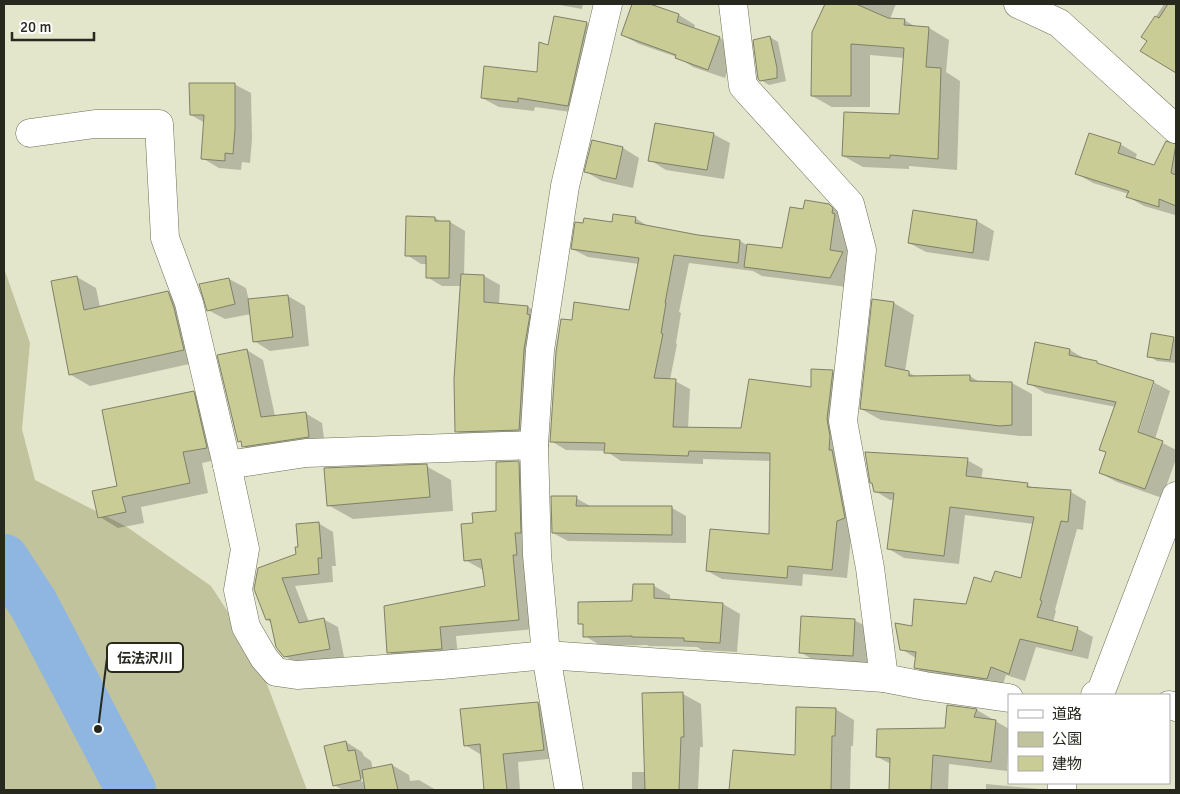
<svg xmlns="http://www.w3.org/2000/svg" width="1180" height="794" font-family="Signika,'Noto Sans JP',sans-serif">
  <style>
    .green { fill: #c1c39d }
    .shadow { fill: #0003; fill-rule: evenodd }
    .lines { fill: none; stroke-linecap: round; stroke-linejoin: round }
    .river { stroke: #8fb6e0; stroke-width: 50 }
    .building { fill: #cacc95; stroke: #7f8068 }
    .street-casing { stroke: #6d6e56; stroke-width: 29 }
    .street { stroke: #fff; stroke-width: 28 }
    .leader { fill: none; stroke: #27281e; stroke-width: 2 }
    .callout-dot { fill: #27281e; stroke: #fff; stroke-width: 2 }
    .callout { fill: #fff; stroke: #27281e; stroke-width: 2 }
    .callout-label { font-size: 14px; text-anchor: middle; font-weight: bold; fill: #27281e }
  </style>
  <rect width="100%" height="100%" fill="#e4e6cb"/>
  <polygon class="green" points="4,268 30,343 22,429 35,480 127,527 211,586 256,655 307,790 4,790"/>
  <g class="shadow">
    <polygon points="554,4 583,4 582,9"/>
    <polygon points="633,4 646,4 679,15 695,25 694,29 720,38 736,48 725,78 693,67 677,57 639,44 622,35"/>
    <polygon points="826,4 896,4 890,19 904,20 918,28 929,28 949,40 946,72 960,81 957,170 909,166 909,169 863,167 843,156 900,116 905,58 870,55 870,107 832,107 812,96 814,33"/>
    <polygon points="1164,4 1176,4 1176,72 1142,51 1148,40 1143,37"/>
    <polygon points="587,23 603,33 585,114 535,107 534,111 499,107 482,98 538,74 549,46"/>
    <polygon points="770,37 778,42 786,81 769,85 761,80"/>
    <polygon points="234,84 251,93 252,139 250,163 242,162 241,170 219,168 202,158 205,123 191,115"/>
    <polygon points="713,134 730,143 724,179 666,170 650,160"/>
    <polygon points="1120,144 1137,154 1135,160 1155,166 1172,145 1176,145 1175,215 1144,206 1128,197 1129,194 1093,183 1077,174"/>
    <polygon points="623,148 639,158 633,188 602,181 586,172"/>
    <polygon points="828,205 845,215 852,224 847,255 859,262 847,287 762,276 753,271 689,263 679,312 681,313 676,343 677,344 670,380 675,381 690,389 688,428 742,429 812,389 833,372 848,380 852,529 847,578 803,574 802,586 722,579 707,571 770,535 771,461 703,459 703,464 621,461 606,451 566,450 551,441 573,322 630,312 639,264 588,257 572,249 613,223 635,218 651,228 697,236 740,241 747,245 783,249 804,211"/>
    <polygon points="914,212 977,221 994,231 989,261 926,252 909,243"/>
    <polygon points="435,218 442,222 450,222 465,231 464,276 484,276 500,285 499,304 528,307 544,316 535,438 472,441 456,431 461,286 442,286 427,277 427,264 421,264 407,255"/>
    <polygon points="77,277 96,288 100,307 168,292 187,304 203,361 90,386 71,375"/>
    <polygon points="229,279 246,288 249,301 288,296 305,306 309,346 270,351 254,341 251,314 225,319 208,310"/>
    <polygon points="874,300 894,303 914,315 905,371 917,377 970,376 981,383 1012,383 1032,394 1032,436 1020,436 881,420 861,409"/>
    <polygon points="1173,338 1176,340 1176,363 1157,361 1149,356"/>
    <path d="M1036,343L1070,350L1087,360L1153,382L1170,391L1155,439L1176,450V459L1162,498L1117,482L1100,473L1107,453L1116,407L1045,393L1028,383ZM1151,384H1154L1137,438L1135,437Z"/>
    <polygon points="247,350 263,360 275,416 305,413 322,423 325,446 260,456 243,446 243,443 239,441"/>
    <polygon points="193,392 212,403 225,458 202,463 208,493 141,507 144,523 118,528 100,517"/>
    <polygon points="967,460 983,469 981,479 1027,485 1034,488 1071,492 1086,501 1083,530 1077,529 1055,610 1056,611 1053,622 1078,629 1093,637 1088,659 1036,647 1025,681 1006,675 1002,687 930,676 915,667 916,658 901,649 913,627 967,606 992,583 1022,579 1034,524 965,515 959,564 904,558 889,549 895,500 890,500 875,491"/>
    <polygon points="518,462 535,472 535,629 456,636 458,658 405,662 388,652 486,587 483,570 465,560 474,524 498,512"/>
    <polygon points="426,466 451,480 453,511 353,519 328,505"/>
    <polygon points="576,498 590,506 590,508 672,508 686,516 686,543 568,541 553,533"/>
    <polygon points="318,523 333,532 336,566 332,566 333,582 295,586 309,622 323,619 338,627 344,657 301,665 286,657 272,623 267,620 255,588 297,555 299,548"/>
    <polygon points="654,586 670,595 670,600 723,604 740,614 737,652 702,650 697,647 649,646 647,645 601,646 585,636 584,626 580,623 634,602"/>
    <polygon points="854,620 871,629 869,665 817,662 800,652"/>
    <polygon points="683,694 701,704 703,747 700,747 698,790 632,790 632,772 645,772"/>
    <polygon points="538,703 553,712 558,758 518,762 520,790 486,790 482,754 480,754 465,745"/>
    <polygon points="948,706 977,710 1009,729 1007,771 949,764 948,790 890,790 891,764 877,757 946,729"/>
    <polygon points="835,709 854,720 853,746 851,746 850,790 730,790 734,751 796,756"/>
    <path d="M346,742L362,752L364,756L371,761L373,769L392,765L409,775L410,781L419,780L436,790H343L334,785ZM357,776L365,780V783L355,778Z"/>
    <polygon points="986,784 1039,789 1042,790 986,790"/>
  </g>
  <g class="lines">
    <polyline class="river" points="4,559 34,605 131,790"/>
  </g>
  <g class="building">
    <polygon points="632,4 650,4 679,14 677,22 720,37 708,70 675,58 676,55 621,35"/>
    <polygon points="825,4 856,4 888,18 905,19 904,25 929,27 926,67 941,68 938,159 890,155 890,158 842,156 844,112 899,114 904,48 851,44 851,96 811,96 812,32"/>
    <polygon points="1168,4 1176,4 1176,73 1140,51 1147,41 1141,37 1155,16 1159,18"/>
    <polygon points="554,16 587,22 568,106 518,98 518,102 481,98 484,66 537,72 539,42 548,45"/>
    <polygon points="770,36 777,68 777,78 760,81 758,79 753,40"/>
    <polygon points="189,83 235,83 235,129 233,154 225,153 225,161 201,159 204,115 190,115"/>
    <polygon points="655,123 714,133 707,170 648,161"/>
    <polygon points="1089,133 1121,143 1118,153 1154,165 1166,141 1176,144 1171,173 1176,175 1176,206 1159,199 1159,207 1126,197 1129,191 1075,174"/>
    <polygon points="592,140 623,147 616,179 584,172"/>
    <polygon points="805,200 829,204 833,208 832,213 835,214 830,250 843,252 830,278 744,267 747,244 782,248 790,207 803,209"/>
    <polygon points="913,210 977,220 973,253 908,243"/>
    <polygon points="613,214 636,217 635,223 698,235 740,240 738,263 674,255 665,303 666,303 661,333 663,334 654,378 676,379 673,427 741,428 749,379 811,387 811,369 833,370 827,419 830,436 829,450 832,450 845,518 837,521 832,570 788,566 787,578 706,571 710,529 769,534 770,453 689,451 688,456 604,453 605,443 550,442 556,352 561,319 572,320 574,302 629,310 639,258 571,249 575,222 583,223 584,218 612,222"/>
    <polygon points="406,216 435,217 435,221 450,221 449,278 426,278 426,256 405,256"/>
    <polygon points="461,274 484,275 484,302 528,306 527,314 530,315 524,349 519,430 455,432 454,379"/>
    <polygon points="77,276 84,310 168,291 174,308 184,350 69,375 51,281"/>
    <polygon points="229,278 235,304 207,311 199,284"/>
    <polygon points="288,295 293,337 253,342 248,299"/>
    <polygon points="872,299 894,302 885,366 909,371 909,376 970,375 970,381 1012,382 1012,425 1000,426 860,409"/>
    <polygon points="1151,333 1174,337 1170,360 1147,357"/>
    <polygon points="1035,342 1070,349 1069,355 1097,361 1097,363 1154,381 1138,432 1163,441 1145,489 1099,473 1106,452 1099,450 1116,402 1027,384"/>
    <polygon points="247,349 261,417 306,412 309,437 242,447 241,441 238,442 217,355"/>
    <polygon points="194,391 207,448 183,452 190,483 122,497 126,512 98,518 92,491 117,486 102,410"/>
    <polygon points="865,452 968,458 966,476 1028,483 1027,487 1071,490 1068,522 1061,521 1040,600 1042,601 1037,617 1078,627 1072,651 1020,639 1009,674 991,667 987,679 914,668 916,652 900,650 895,623 912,626 914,599 966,604 974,577 991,582 995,571 1021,578 1034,517 950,507 944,556 887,549 894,493 874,492 872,483 870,483"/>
    <polygon points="519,461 521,533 515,533 517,555 513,555 519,620 440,627 442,649 387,653 384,606 485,586 481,559 464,561 461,524 473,523 472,513 496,511 496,462"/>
    <polygon points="427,464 430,497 327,506 324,468"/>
    <polygon points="551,496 577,496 576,506 672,506 672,535 552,533"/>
    <polygon points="319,522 322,558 318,558 319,574 282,578 299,623 324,618 330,649 284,657 276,647 270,619 266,620 254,589 258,568 296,554 295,547 298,547 296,524"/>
    <polygon points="633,584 654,584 654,598 723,603 720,643 684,641 684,638 632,637 632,636 583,637 583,624 578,624 578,602 632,601"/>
    <polygon points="801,616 855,619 853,656 799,653"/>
    <polygon points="683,692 684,737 681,737 679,790 645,790 642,693"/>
    <polygon points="538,702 544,750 503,754 507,790 484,790 480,744 464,746 460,709"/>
    <polygon points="947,705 977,709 974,717 996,720 991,762 933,755 931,790 889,790 890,758 876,757 877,729 945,728"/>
    <polygon points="796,707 836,708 835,736 832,736 831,790 729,790 733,750 795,755"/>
    <polygon points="346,741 348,751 355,750 361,780 333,786 324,746"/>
    <polygon points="392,764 398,790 365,790 362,770"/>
  </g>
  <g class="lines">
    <g class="street-casing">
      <g id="street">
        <polyline points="733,4 743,86 850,204 862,250 843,421 870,568 884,678"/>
        <polyline points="1018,4 1059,23 1176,129"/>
        <polyline points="30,133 95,124 159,124 165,238 189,303 227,465 306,453 534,445"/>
        <polyline points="227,465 245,549 238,590 246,627 264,658 276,672 297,675 442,665 546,655 884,678 925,686 1009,698"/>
        <polyline points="1095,695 1100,694 1176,496"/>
        <polyline points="1169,705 1176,707"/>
        <polyline points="1062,783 1062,790"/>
        <polyline points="569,790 546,655 537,555 534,445 540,350 565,186 608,4"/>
      </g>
    </g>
    <use href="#street" class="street"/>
  </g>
  <path class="leader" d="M98 729L107 658"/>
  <circle class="callout-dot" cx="98" cy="729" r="5"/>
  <rect class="callout" x="107" y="643" width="76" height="29" rx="5"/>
  <g class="callout-label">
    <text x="145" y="663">伝法沢川</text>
  </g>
  <rect width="1180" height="794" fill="none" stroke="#27281e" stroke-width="10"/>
  <rect x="1008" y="694" width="162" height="90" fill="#ffffff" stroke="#a9a9a5"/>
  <rect x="1018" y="710" width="25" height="8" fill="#ffffff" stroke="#a9a9a5"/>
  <text x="1052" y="719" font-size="15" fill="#27281e">道路</text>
  <rect x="1018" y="732" width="25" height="15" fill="#c1c39d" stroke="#a9a9a5"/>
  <text x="1052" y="744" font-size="15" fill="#27281e">公園</text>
  <rect x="1018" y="756" width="25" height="15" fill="#cacc95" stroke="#a9a9a5"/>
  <text x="1052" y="769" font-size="15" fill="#27281e">建物</text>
  <path d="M12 32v8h82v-8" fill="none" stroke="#27281e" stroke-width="2.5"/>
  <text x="20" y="32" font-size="15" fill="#27281e" stroke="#ffffff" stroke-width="4" paint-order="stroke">20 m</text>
</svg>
